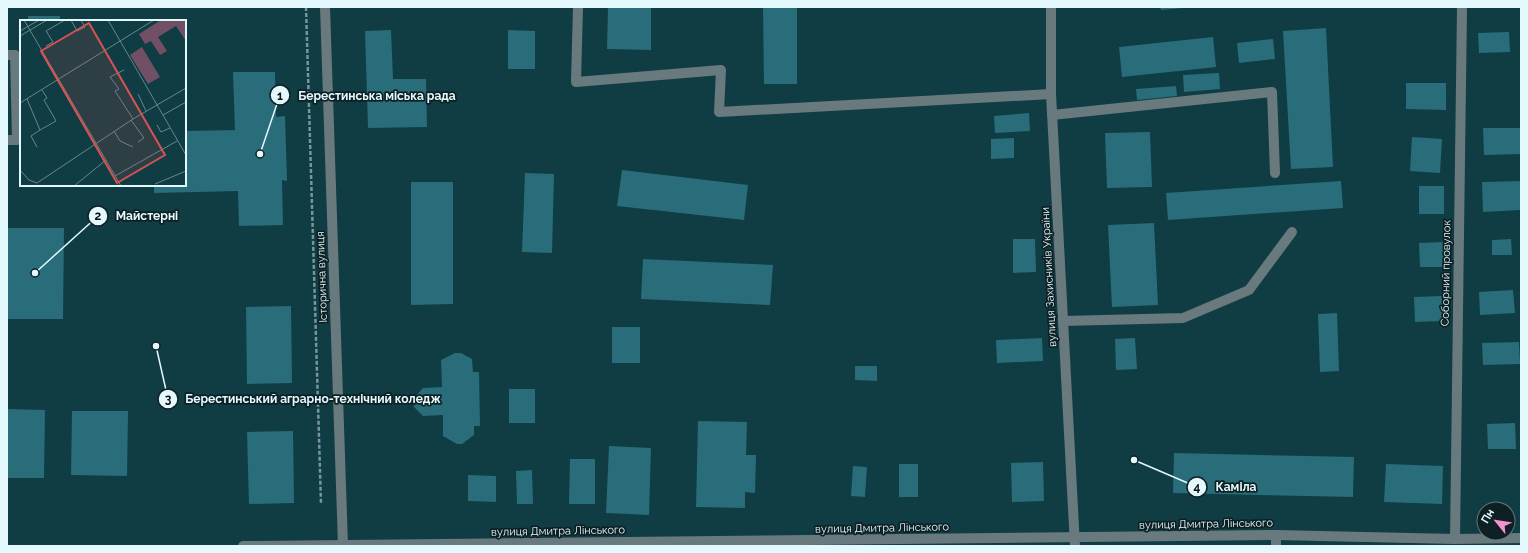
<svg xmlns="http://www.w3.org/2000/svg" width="1528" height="553" font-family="Raleway,sans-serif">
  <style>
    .building { fill: #286d79 }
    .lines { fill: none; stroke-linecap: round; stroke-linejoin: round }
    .path { stroke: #76979e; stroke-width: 2.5; stroke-dasharray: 4 2; stroke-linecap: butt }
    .lane { stroke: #687a7d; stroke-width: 10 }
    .street { stroke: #687a7d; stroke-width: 10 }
    .labels { text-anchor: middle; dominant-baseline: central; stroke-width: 3.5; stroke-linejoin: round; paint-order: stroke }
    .street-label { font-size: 11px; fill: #e3f9fe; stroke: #0e2023 }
    .inset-road { fill: none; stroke: #64888e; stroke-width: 1 }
    .view { fill: #d95253; fill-opacity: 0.15; stroke: #d95253; stroke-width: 2 }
    .inset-edge { fill: none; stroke: #e3f9fe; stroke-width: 2 }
    .leader { fill: none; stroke: #e3f9fe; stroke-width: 1.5 }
    .callout-dot { fill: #e3f9fe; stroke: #0e2023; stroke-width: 1.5 }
    .mark-label { font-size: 12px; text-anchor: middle; font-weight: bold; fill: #111 }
    .callout-label { font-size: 12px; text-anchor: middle; font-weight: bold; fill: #e3f9fe; stroke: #0e2023; stroke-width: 3.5; stroke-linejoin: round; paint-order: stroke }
  </style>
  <rect width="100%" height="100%" fill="#103c44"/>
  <g class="building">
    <polygon points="608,7 651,7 651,50 607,49"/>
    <polygon points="763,7 797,7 797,84 764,84"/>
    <polygon points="1160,7 1183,7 1183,8 1161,10"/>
    <rect x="28" y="16" width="32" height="5"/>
    <polygon points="1326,28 1333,167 1291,169 1283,31"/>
    <polygon points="391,30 393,79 426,79 427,127 368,128 365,31"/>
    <polygon points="508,30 535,31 535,69 508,69"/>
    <polygon points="1509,32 1510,52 1479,53 1478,33"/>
    <polygon points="1213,37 1216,67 1122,77 1119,47"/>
    <polygon points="1273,39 1275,59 1239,63 1237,43"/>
    <polygon points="233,72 275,72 276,117 285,116 287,181 282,180 283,225 239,226 238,191 154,193 154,185 185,185 185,131 235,130"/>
    <polygon points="1219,73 1220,89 1184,92 1183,75"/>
    <polygon points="1406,83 1446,83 1446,110 1406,109"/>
    <polygon points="1176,86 1177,96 1137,100 1136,89"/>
    <polygon points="1029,113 1030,131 995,133 994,116"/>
    <polygon points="1483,128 1521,128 1521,154 1484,155"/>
    <polygon points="1150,132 1152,187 1107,188 1105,133"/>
    <polygon points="1412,137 1442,139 1440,173 1410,171"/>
    <polygon points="1014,138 1014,158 991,159 991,139"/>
    <polygon points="622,170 748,185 744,220 617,206"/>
    <polygon points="525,173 554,174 552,253 522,252"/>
    <polygon points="1341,181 1343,208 1168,220 1166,193"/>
    <polygon points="1521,181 1521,210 1483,212 1482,182"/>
    <polygon points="411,182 453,182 453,304 411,305"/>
    <rect x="1419" y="186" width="25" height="28"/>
    <polygon points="1154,223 1158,305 1112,307 1108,225"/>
    <polygon points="7,228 64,228 63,319 7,319"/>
    <polygon points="1013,239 1035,239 1036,272 1013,273"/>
    <polygon points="1511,239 1512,255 1492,255 1492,240"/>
    <polygon points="1443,242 1444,267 1420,267 1419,243"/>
    <polygon points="643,259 773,265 770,305 641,299"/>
    <polygon points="1513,290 1515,313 1480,315 1479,292"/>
    <polygon points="1442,296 1443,321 1415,322 1414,297"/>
    <polygon points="291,306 292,383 247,384 246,307"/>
    <polygon points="1337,313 1339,371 1320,372 1318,314"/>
    <rect x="612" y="327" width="28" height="36"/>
    <polygon points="1042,338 1043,361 997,363 996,340"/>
    <polygon points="1135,338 1137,369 1116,370 1115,339"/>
    <polygon points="1519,342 1520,364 1483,365 1482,343"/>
    <polygon points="455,353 461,353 472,359 473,372 479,372 480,426 474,426 474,435 462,444 457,444 443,436 443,415 423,416 414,407 414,398 423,388 442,387 441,360"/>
    <polygon points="855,366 877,366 877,381 855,380"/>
    <rect x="509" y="389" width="26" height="34"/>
    <polygon points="7,409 45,410 44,478 7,478"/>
    <polygon points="72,411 128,411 127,476 71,475"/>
    <polygon points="698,421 747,422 746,455 756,455 755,493 745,492 745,508 696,507"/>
    <polygon points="1515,423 1516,449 1488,449 1487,424"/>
    <polygon points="293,431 294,503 249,504 247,432"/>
    <polygon points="609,446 651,448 649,515 606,513"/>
    <polygon points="1174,453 1354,457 1353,497 1173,493"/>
    <polygon points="570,459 595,459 595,504 569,504"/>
    <polygon points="1043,462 1044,501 1012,502 1011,463"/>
    <rect x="899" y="464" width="19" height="33"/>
    <polygon points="1386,464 1443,466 1442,504 1384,502"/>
    <polygon points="853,466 867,467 865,497 851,496"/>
    <polygon points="532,470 533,504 517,504 516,471"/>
    <polygon points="468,475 496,476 496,502 468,501"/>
  </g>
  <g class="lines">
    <polyline class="path" points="306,7 321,504"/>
    <g class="lane">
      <polyline points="578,7 576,82 721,70 719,112 1051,94"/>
      <polyline points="7,55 15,55 17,140 7,140"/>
      <polyline points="1052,115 1272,92 1275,173"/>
      <polyline points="1063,321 1183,318 1249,290 1292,232"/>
    </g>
    <g class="street">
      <polyline points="325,7 343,546"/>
      <polyline points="1051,7 1051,94 1075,546"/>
      <polyline points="1276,535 1276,546"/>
      <polyline points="1455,539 1462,7"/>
      <polyline points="243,546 1276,535 1455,539 1521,538"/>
    </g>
  </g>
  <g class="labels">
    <g class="street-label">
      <text transform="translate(1446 273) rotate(-89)">Соборний провулок</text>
      <text transform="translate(322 277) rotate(-92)">Історична вулиця</text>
      <text transform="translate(1049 277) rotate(-93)">вулиця Захисників України</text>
      <text transform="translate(1206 524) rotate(-1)">вулиця Дмитра Лінського</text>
      <text transform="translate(882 528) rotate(-1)">вулиця Дмитра Лінського</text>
      <text transform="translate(558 531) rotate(-1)">вулиця Дмитра Лінського</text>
    </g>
  </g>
  <g transform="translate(20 20)">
    <rect width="166" height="166" fill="#103c44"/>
    <path d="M141,0H166V21L156,6L138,17L147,31L140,35L131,21L125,24L119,14ZM122,27L140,57L128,64L110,35Z" fill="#714f64"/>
    <path class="inset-road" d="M4,0L101,166M51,0L57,11L65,7L61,0M88,0L166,135M0,11L19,0M0,16L27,0M26,26L33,22L26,11L45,0M104,50L90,57L99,69L95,71L113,99M118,74L126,91M7,79L20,110L11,116L17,127M0,83L134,0M143,95L166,82M111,100L124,118L118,122M137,105L141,112L150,108M20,110L36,101L24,80L27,78L22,70M94,111L100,121L113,127M0,150L9,160L17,163L113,99L166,68M95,156L157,121M135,164L166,151M54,166L86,140"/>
    <path class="view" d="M69,3L145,135L97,163L21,31Z"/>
    <rect width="166" height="166" class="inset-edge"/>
  </g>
  <path class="leader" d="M260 154L280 95M35 273L98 216M156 346L168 399M1134 460L1197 487"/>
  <g class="callout-dot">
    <circle cx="260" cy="154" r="4"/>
    <circle cx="35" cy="273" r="4"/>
    <circle cx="156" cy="346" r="4"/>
    <circle cx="1134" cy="460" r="4"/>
    <circle cx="280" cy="95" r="10"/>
    <circle cx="98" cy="216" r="10"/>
    <circle cx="168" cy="399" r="10"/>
    <circle cx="1197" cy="487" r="10"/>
  </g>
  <g class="mark-label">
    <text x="280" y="100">1</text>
    <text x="98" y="220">2</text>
    <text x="168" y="403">3</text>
    <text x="1197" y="491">4</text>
  </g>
  <g class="callout-label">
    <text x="377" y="100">Берестинська міська рада</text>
    <text x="147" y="220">Майстерні</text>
    <text x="313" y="403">Берестинський аграрно-технічний коледж</text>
    <text x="1236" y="491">Каміла</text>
  </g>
  <rect width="1528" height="553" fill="none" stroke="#e3f9fe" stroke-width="16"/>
  <g transform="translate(1496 521) rotate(300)"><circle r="19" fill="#0e2023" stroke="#63777b"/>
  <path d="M0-3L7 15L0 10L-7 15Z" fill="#f690d1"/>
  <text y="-6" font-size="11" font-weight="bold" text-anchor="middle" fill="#e3f9fe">Пн</text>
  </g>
</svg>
